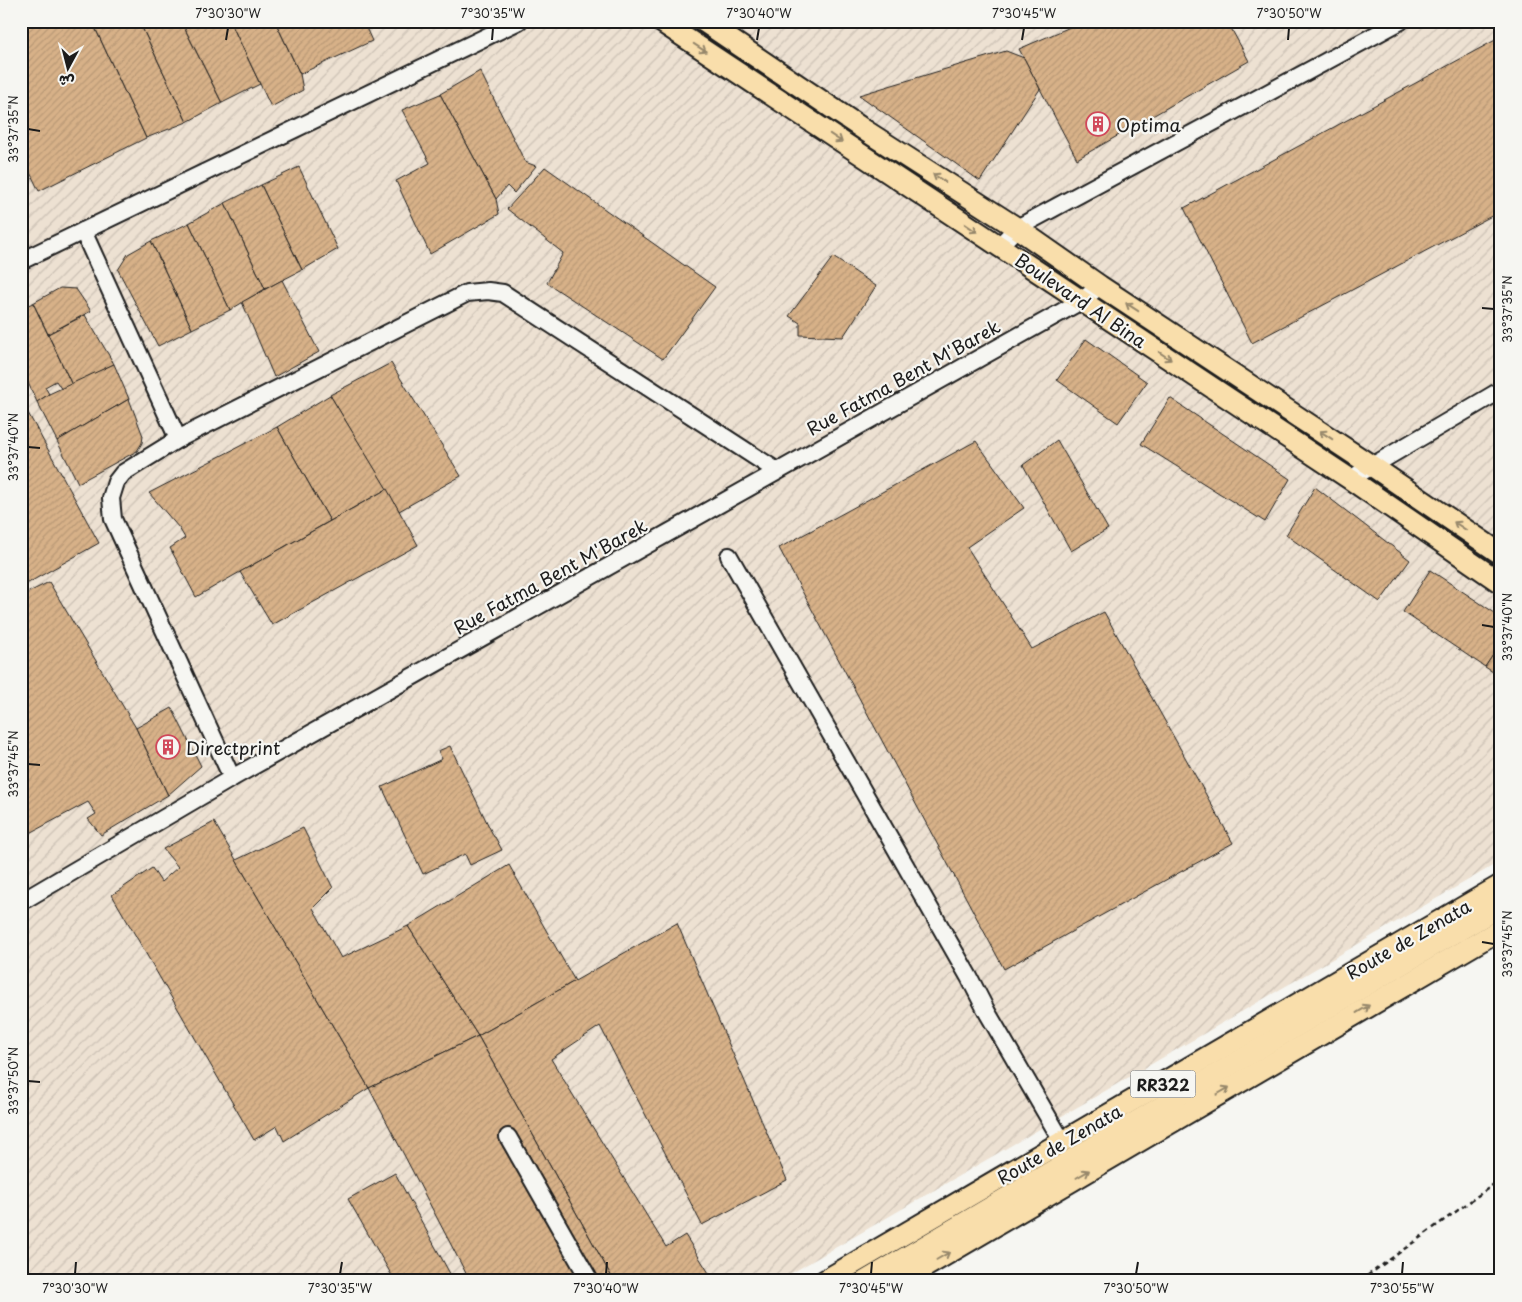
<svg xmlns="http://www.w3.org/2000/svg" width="1522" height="1302" font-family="'Playpen Sans','Playpen Sans Arabic',sans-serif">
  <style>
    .industrial { fill: url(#industrial-furrows) }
    .building { fill: url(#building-hatch); stroke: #1c1c1c }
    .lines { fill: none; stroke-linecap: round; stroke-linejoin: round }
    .minor-casing { stroke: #1c1c1c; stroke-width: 20 }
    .major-casing { stroke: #1c1c1c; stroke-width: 24 }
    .path { stroke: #1c1c1c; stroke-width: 2.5; stroke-dasharray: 5 4; stroke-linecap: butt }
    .minor { stroke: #f6f6f2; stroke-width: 16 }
    .major { stroke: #f9deab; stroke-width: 20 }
    .oneway { stroke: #96876b }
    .ticks { fill: none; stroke: #1c1c1c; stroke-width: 2 }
    .labels { text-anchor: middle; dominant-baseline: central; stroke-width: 4.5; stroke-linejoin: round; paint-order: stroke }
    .shield { fill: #f6f6f2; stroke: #5d5d5c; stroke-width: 1 }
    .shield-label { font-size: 16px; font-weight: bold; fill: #1c1c1c }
    .poi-label { font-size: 18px; fill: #1c1c1c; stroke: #f6f6f2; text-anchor: start }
    .street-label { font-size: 18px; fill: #1c1c1c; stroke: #f6f6f2 }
    .neatline { fill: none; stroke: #1c1c1c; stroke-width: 2 }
    .ticks-label { font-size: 12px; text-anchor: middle; fill: #1c1c1c }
  </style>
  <defs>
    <pattern id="industrial-furrows" width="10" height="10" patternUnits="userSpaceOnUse" patternTransform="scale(1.25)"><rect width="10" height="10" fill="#ede1d2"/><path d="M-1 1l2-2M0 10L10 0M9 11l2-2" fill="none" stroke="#cbc0b4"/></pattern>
    <pattern id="building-hatch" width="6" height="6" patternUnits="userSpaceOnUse" patternTransform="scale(1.25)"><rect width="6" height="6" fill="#d7b188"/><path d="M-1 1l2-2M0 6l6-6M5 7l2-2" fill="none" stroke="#b89875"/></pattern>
  </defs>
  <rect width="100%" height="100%" fill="#f6f6f2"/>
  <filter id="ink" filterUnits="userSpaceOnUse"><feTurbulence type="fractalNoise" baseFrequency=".02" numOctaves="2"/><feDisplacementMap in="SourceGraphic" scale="10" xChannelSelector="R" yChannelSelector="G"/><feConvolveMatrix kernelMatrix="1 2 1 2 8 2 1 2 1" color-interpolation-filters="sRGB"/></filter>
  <g filter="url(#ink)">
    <polygon class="industrial" points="21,21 1501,21 1501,861 778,1281 21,1281"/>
    <g class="building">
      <polygon points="21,21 92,21 146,138 39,191 21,154"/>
      <polygon points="92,21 139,21 187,122 146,138"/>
      <polygon points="139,21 181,21 222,103 187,122"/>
      <polygon points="181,21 230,21 260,84 222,103"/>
      <polygon points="230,21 275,21 300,74 303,90 271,107"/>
      <polygon points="275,21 363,21 372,41 300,74"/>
      <polygon points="1084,21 1227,21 1249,61 1077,159 1019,49"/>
      <polygon points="1501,37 1501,211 1252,343 1184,208"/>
      <polygon points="1006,51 1024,58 1040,89 980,181 859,95"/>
      <polygon points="480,71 525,162 536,166 514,193 507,186 496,199 440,94"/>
      <polygon points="440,94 496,199 499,214 430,254 396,181 430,163 402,110"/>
      <polygon points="299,167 338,249 302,270 261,185"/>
      <polygon points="545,167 715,287 663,359 547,283 563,253 507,209"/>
      <polygon points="261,185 302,270 265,289 225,203"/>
      <polygon points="225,203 265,289 230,310 189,223"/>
      <polygon points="189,223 230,310 192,329 151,241"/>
      <polygon points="151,241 192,329 158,346 118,270 128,254"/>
      <polygon points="833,257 876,286 843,337 800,335 800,323 789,316"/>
      <polygon points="282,280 319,352 274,377 242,302"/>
      <polygon points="60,288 76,289 91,311 48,334 33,303"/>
      <polygon points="33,303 72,385 62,390 56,381 45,387 49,394 37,402 21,368 21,308"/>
      <polygon points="85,315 114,364 72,385 48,334"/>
      <polygon points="1086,339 1147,382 1118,423 1057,380"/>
      <polygon points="391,363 461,476 399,511 330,395"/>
      <polygon points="114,364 129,399 57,441 37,402 49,394"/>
      <polygon points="330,395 387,489 330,521 277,427"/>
      <polygon points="1170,398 1290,479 1265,522 1141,444"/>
      <polygon points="129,399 143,436 142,443 137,451 78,483 57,441"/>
      <polygon points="21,400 99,543 21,587"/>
      <polygon points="277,427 330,521 196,597 170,548 185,538 179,528 149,493"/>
      <polygon points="1057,440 1108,529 1071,551 1023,465"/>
      <polygon points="976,441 1024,508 967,547 1032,649 1104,612 1233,843 1004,969 779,548"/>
      <polygon points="1315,487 1410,560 1380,602 1286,535"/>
      <polygon points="387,489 418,545 272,625 240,572"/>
      <polygon points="1430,570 1501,617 1501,643 1485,667 1403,612"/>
      <polygon points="49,582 136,728 168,795 101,835 88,819 96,814 88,802 21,838 21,596"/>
      <polygon points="1501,643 1501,677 1485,667"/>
      <polygon points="172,708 201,766 168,795 136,728"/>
      <polygon points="450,746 494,837 495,837 502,850 470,865 465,854 423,874 382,787 442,759 438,751"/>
      <polygon points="214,822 369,1088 284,1141 277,1126 254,1140 112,895 152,868 161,882 178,867 163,849"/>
      <polygon points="303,828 333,888 313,908 341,958 408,926 478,1036 369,1088 236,860"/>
      <polygon points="509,865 575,981 478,1036 408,926"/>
      <polygon points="677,923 787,1180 702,1225 600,1026 551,1059 666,1247 685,1235 714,1281 614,1281 478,1036"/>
      <polygon points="478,1036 614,1281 470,1281 369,1088"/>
      <polygon points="395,1173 454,1281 395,1281 348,1199"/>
    </g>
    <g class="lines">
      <g class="minor-casing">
        <g id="minor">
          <polyline points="83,231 178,439"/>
          <polyline points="999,246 1017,228 1401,21"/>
          <polyline points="21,261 519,21"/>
          <polyline points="1350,479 1501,390"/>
          <polyline points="729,556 969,977 987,1012 1062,1141"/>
          <polyline points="232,778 113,519 111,498 116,482 123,473 178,439 467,293 488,291 503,293 777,471"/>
          <polyline points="21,902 232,778 1081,301 1100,286"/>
          <polyline points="508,1137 590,1281"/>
        </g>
      </g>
      <g class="major-casing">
        <g id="major">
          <polyline points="660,21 1350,479 1501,583"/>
          <polyline points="703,21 866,131 1017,228 1100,286 1372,466 1501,554"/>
          <polyline points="824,1281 1501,885"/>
          <polyline points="865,1281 1501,906"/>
          <polyline points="901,1281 1501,929"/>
        </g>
      </g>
      <polyline class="path" points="1360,1281 1501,1179"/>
      <use href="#minor" class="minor"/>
      <use href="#major" class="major"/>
    </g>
    <defs><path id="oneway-shaft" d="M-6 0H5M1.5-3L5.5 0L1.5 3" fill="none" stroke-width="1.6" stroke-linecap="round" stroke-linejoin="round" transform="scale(1.25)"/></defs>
    <g class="oneway">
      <use href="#oneway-shaft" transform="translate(700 48) rotate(33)"/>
      <use href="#oneway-shaft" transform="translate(836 138) rotate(34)"/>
      <use href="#oneway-shaft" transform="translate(939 178) rotate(-147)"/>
      <use href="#oneway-shaft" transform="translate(971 228) rotate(34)"/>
      <use href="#oneway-shaft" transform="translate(1132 307) rotate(-147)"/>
      <use href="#oneway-shaft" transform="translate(1165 356) rotate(34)"/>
      <use href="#oneway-shaft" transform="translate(1326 435) rotate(-147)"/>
      <use href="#oneway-shaft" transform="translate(1460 526) rotate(-146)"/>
      <use href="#oneway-shaft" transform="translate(1363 1009) rotate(-31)"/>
      <use href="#oneway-shaft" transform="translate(1223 1091) rotate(-30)"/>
      <use href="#oneway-shaft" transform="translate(1083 1174) rotate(-30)"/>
      <use href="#oneway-shaft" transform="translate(943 1256) rotate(-30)"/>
    </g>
  </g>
  <path class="ticks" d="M226,40L228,28M492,40L493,28M757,40L759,28M1022,40L1024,28M1288,40L1289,28M28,129L40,131M1482,308L1494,309M28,447L40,448M1482,625L1494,627M28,764L40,765M1482,942L1494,944M28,1081L40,1082M75,1274L76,1262M340,1274L342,1262M606,1274L607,1262M871,1274L872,1262M1136,1274L1138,1262M1402,1274L1403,1262"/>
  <defs>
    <g id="building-ring" transform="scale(1.25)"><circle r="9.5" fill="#f6f6f2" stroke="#d1495b" stroke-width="1.5"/><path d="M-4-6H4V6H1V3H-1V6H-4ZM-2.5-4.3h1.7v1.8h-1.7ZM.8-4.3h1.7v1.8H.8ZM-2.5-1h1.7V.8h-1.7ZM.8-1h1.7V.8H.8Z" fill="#d1495b"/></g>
  </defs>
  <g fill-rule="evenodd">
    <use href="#building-ring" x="1098" y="124"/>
    <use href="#building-ring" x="168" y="747"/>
  </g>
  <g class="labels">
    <rect class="shield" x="1130.5" y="1070.5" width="65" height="27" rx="4"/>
    <g class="shield-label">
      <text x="1163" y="1084">RR322</text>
    </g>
    <g class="poi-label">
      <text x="1116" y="124">Optima</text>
      <text x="186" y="747">Directprint</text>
    </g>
    <g class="street-label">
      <text transform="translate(1081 300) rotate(34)">Boulevard Al Bina</text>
      <text transform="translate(903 377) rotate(-29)">Rue Fatma Bent M'Barek</text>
      <text transform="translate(550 576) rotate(-29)">Rue Fatma Bent M'Barek</text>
      <text transform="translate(1408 939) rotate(-30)">Route de Zenata</text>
      <text transform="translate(1059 1144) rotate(-30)">Route de Zenata</text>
    </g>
  </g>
  <rect width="1522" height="1302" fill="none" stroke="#f6f6f2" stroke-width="55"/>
  <g transform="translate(68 68) rotate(187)" stroke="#f6f6f2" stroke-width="4" paint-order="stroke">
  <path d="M0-4L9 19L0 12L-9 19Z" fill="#1c1c1c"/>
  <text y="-8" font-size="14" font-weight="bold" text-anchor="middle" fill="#1c1c1c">ش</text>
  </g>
  <rect x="28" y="28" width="1466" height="1246" class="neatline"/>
  <g class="ticks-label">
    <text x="228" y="18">7°30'30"W</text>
    <text x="493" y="18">7°30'35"W</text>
    <text x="759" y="18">7°30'40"W</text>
    <text x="1024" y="18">7°30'45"W</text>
    <text x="1289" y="18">7°30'50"W</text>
    <text transform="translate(14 129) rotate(-90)" y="4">33°37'35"N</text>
    <text transform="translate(1508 309) rotate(-90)" y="4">33°37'35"N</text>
    <text transform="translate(14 447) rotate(-90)" y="4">33°37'40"N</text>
    <text transform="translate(1508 627) rotate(-90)" y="4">33°37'40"N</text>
    <text transform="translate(14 764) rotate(-90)" y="4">33°37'45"N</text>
    <text transform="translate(1508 944) rotate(-90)" y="4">33°37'45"N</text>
    <text transform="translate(14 1081) rotate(-90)" y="4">33°37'50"N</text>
    <text x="75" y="1293">7°30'30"W</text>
    <text x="340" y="1293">7°30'35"W</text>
    <text x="606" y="1293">7°30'40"W</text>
    <text x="871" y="1293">7°30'45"W</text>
    <text x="1136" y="1293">7°30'50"W</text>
    <text x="1402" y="1293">7°30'55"W</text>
  </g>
</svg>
